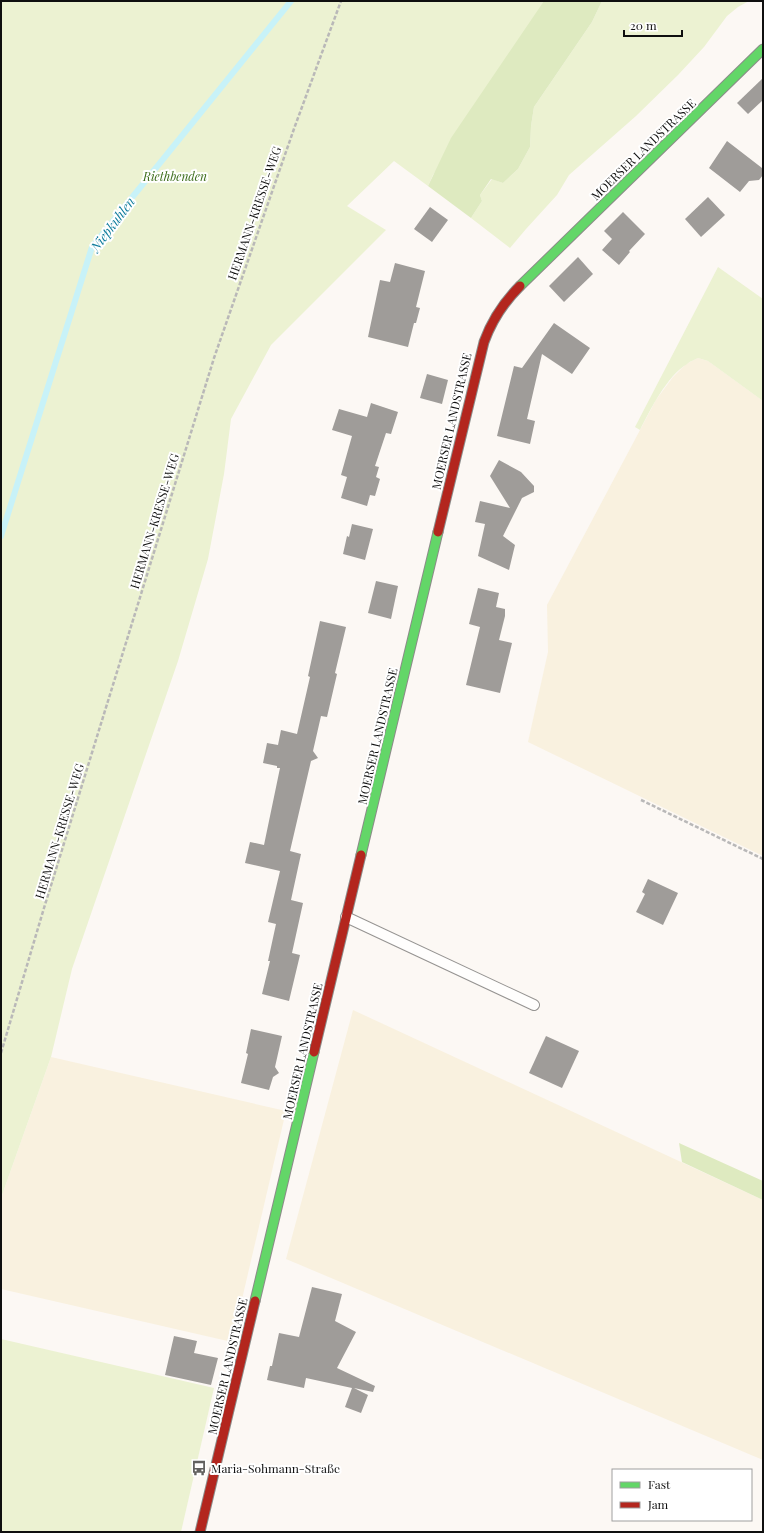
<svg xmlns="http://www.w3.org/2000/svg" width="764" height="1533" font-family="'Playfair Display',serif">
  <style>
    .farmland { fill: #f9f1df }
    .green { fill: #ecf2d2 }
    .forest { fill: #deeac0 }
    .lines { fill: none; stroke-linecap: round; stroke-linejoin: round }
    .stream { stroke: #c8f2f8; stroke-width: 6 }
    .building { fill: #9f9c99 }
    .lane-casing { stroke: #969492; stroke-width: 12 }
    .fast-casing { stroke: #8c8b89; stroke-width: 11 }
    .jam-casing { stroke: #8c8b89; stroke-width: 11 }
    .path { stroke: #b9b8b8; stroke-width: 2.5; stroke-dasharray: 4 2; stroke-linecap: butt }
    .lane { stroke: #fffefd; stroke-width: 10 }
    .fast { stroke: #63d668; stroke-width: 9 }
    .jam { stroke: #b3261e; stroke-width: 9 }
    .labels { text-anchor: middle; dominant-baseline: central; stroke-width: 4; stroke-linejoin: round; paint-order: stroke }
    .street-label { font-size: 12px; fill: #0f0f0f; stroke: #fff }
    .park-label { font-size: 12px; font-style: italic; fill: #3c6c1a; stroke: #fff }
    .poi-label { font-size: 12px; fill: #0f0f0f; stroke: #fff; text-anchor: start }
    .water-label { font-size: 13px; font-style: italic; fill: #0e7c9c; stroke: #fff }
  </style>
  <rect width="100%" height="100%" fill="#fcf8f4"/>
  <g class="farmland">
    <polygon points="698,358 708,361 763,401 763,856 528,742 548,652 547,605 656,400 673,377 686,364"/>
    <polygon points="353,1010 763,1200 763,1460 286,1259"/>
    <polygon points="51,1057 286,1111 232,1342 1,1289 1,1198"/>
  </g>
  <g class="green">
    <polygon points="1,1 549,1 433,175 428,186 394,161 347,206 386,230 271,345 231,419 224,474 208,559 178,661 72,969 51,1057 1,1198"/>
    <polygon points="602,1 749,1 738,7 727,16 704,47 678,75 636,116 569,175 557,195 526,229 510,248 471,218 482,201 480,195 492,179 503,183 518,169 530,147 531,126 534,107 592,22"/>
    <path d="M718,267L763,299V401L708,361L698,358C695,360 690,361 687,364C667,376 650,410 640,430L635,427Z"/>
    <polygon points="1,1339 214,1388 181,1532 1,1532"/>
  </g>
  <g class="forest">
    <polygon points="544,1 602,1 592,22 534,107 531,126 530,147 518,169 503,183 491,179 480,195 482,201 471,218 428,186 451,138"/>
    <polygon points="679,1143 763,1181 763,1200 682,1162"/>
  </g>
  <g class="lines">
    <polyline class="stream" points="1,536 92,247 291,1"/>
  </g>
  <g class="building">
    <polygon points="763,78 763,100 748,114 737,103"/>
    <polygon points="727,141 762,168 763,175 759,180 749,181 740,192 709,168"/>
    <polygon points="708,197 725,215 701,237 685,219"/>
    <polygon points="430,207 448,220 432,242 414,229"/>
    <polygon points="623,212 645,234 629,251 630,252 619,265 602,250 612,239 604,231"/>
    <polygon points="578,257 593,274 564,302 549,286"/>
    <polygon points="395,263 425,271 416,307 420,308 416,323 414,323 408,347 368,337 380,280 390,282"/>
    <polygon points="554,323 590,348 572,374 542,354 527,419 535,421 530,444 497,436 514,366 522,368"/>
    <polygon points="427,374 448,380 442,404 420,398"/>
    <polygon points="371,403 398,412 391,434 386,433 375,466 379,467 376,477 380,479 375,496 370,495 367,506 341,498 347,477 341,475 352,436 332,430 339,409 367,417"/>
    <polygon points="499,460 521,472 534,486 534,492 522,498 503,536 515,545 509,570 478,556 485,524 475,522 480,501 510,508 490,476"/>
    <polygon points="352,524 373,529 365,560 343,554 347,536 349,537"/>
    <polygon points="376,581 398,586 391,619 368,613"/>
    <polygon points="478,588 499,593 496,607 505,609 505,616 499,640 512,643 500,693 466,685 480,627 469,624"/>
    <polygon points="320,621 346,627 335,673 337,674 327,717 321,716 313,751 318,758 311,761 290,851 301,854 291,900 303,903 292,953 300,955 289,1001 262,994 270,961 268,961 276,924 268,922 280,871 245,863 250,842 264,845 280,768 277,768 277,766 263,763 267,743 278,745 281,730 297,734 310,677 308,676"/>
    <polygon points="648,879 678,893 663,925 636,912 645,894 642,892"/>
    <polygon points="251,1029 282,1036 275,1067 279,1073 273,1077 269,1090 241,1083 248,1054 246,1053"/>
    <polygon points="546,1036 579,1051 562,1088 529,1073"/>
    <polygon points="312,1287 342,1294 335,1321 356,1332 337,1368 375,1386 373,1392 354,1388 368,1395 361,1413 345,1407 352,1388 306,1378 304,1388 267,1380 270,1366 272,1366 279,1333 299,1337"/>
    <polygon points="174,1336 197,1341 194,1353 218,1358 211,1385 165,1375"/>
  </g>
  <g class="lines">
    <g class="lane-casing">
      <polyline id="lane" points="346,917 534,1005"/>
    </g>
    <g class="fast-casing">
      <g id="fast">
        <polyline points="520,286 763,49"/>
        <polyline points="361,855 438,532"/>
        <polyline points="255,1301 314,1052"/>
      </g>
    </g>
    <g class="jam-casing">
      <g id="jam">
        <path d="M438,532L484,342C492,320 504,302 520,286"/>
        <polyline points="314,1052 361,855"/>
        <polyline points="200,1532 255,1301"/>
      </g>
    </g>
    <g class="path">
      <polyline points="641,800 763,859"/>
      <polyline points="1,1053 44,908 214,358 295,126 341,1"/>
    </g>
    <use href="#lane" class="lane"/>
    <use href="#fast" class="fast"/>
    <use href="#jam" class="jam"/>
  </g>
  <defs>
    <g id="bus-bare" transform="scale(1.2)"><path d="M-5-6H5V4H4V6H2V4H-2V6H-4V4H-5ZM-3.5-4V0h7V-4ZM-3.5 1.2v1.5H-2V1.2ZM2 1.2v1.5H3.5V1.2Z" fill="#62615f" stroke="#fff" stroke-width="2.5" paint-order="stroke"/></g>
  </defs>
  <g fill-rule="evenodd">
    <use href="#bus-bare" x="199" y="1468"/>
  </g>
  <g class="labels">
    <g class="street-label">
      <text transform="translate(643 149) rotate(-44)">MOERSER LANDSTRASSE</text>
      <text transform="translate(254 213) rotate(-71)">HERMANN-KRESSE-WEG</text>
      <text transform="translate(451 421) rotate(-77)">MOERSER LANDSTRASSE</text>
      <text transform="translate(154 521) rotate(-73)">HERMANN-KRESSE-WEG</text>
      <text transform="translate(377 736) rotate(-77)">MOERSER LANDSTRASSE</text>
      <text transform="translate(59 831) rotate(-73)">HERMANN-KRESSE-WEG</text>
      <text transform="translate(302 1051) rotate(-77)">MOERSER LANDSTRASSE</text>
      <text transform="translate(227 1366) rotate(-77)">MOERSER LANDSTRASSE</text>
    </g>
    <g class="park-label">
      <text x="175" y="176">Riethbenden</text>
    </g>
    <g class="poi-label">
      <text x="211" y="1468">Maria-Sohmann-Straße</text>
    </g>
    <g class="water-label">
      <text transform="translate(112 224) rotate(-53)">Niepkuhlen</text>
    </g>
  </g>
  <rect width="764" height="1533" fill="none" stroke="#0f0f0f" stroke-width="4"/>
  <rect x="612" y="1469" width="140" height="52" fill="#ffffff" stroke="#9f9f9f"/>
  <rect x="620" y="1482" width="20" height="6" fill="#63d668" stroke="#9f9f9f"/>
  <text x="648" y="1489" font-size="12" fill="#0f0f0f">Fast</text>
  <rect x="620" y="1502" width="20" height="6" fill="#b3261e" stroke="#9f9f9f"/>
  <text x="648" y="1509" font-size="12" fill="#0f0f0f">Jam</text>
  <path d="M624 30v6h58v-6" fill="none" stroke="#0f0f0f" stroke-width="2"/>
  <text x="630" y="30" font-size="12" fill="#0f0f0f" stroke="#ffffff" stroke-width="3" paint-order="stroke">20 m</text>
</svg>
